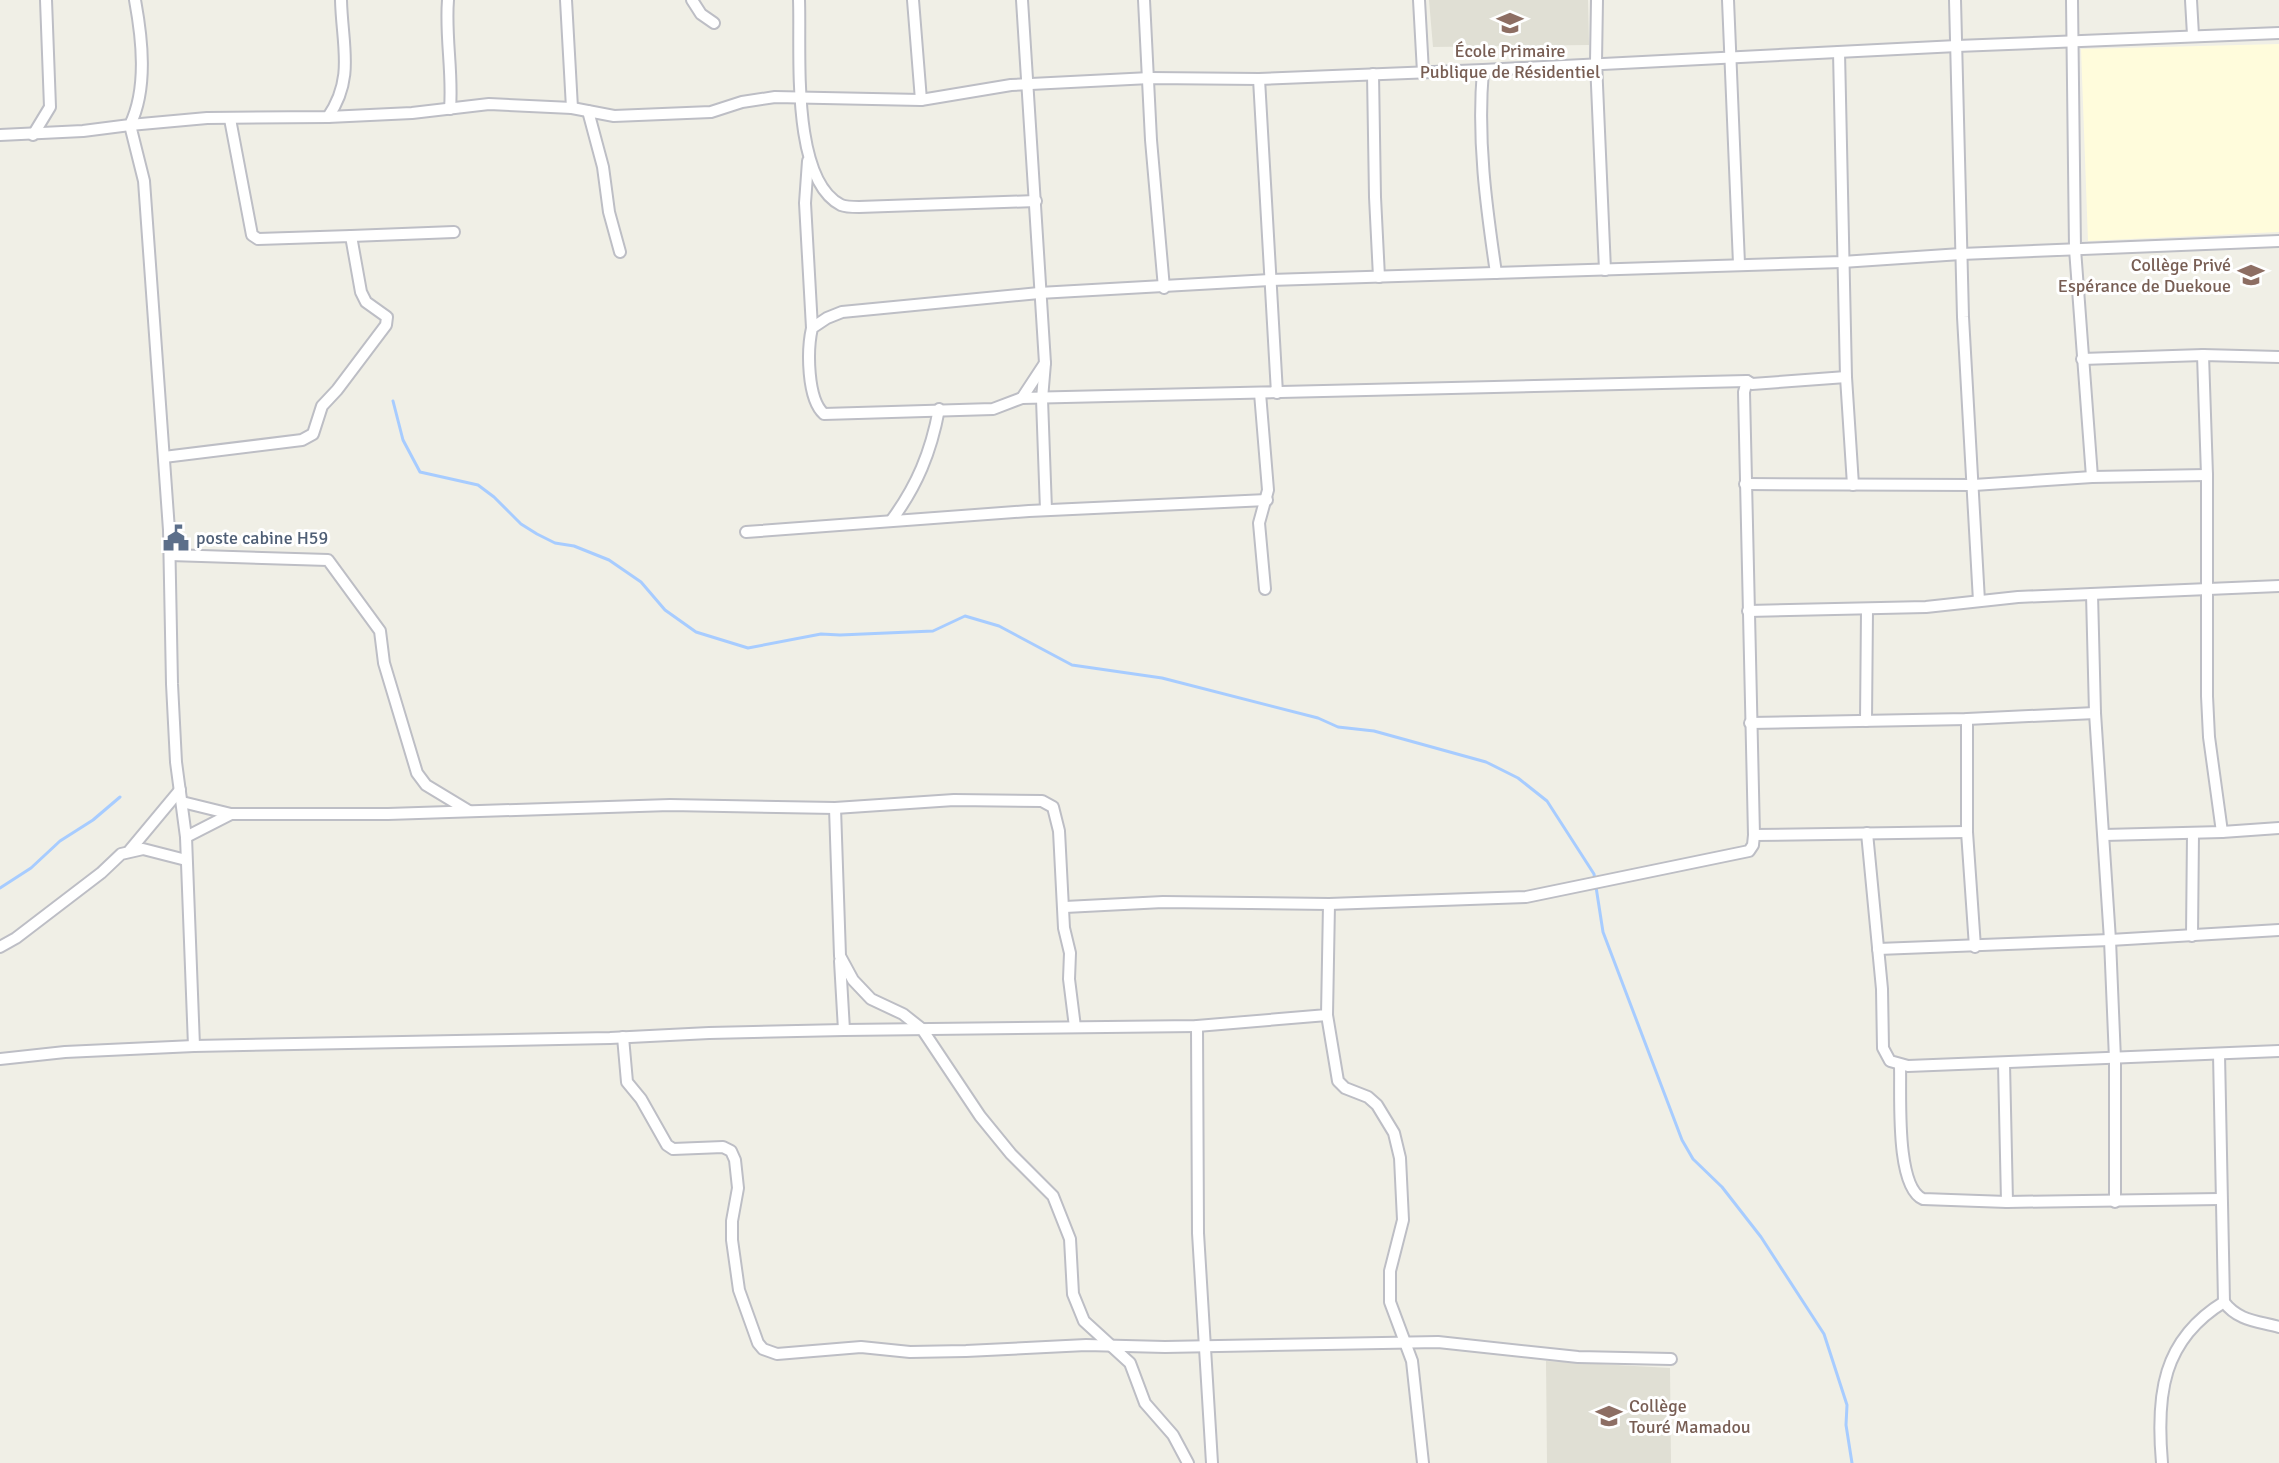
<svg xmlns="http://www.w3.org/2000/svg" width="2279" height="1463" font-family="Signika,sans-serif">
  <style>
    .commercial { fill: #fffcdc }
    .education { fill: #e0dfd4 }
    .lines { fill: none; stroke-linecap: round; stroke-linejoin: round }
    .stream { stroke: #a7ccff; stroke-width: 3 }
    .street-casing { stroke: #bdbec5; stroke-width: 14 }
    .street { stroke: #fff; stroke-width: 10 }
    .labels { text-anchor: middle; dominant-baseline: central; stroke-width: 6; stroke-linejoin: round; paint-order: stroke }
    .education-label { font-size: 18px; fill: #785e54; stroke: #fff }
    .service-label { font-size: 18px; fill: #4e5e75; stroke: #fff; text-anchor: start }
  </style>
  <rect width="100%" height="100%" fill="#f0efe6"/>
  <polygon class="commercial" points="2279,44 2279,232 2088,241 2081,49"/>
  <g class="education">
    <polygon points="1429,0 1588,0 1589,45 1433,47"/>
    <polygon points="1546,1361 1670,1368 1671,1463 1547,1463"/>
  </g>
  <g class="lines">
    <g class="stream">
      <polyline points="393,401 403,440 420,472 478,485 494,497 521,524 537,534 555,543 574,546 609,560 641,582 665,610 696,632 748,648 821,634 840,635 933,631 965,616 999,626 1072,665 1162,678 1318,718 1338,727 1374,731 1486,762 1518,778 1547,801 1594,874 1603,932 1682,1140 1693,1159 1722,1187 1761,1237 1824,1334 1847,1405 1846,1425 1852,1463"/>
      <polyline points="0,888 31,868 60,841 93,820 120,797"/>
    </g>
    <g class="street-casing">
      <g id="street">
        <path d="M448,0C445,37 453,72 450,109"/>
        <polyline points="566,0 572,108"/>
        <polyline points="692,0 701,14 714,23"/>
        <path d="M799,0C801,50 790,179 841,205C846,207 854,207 859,207L1036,201"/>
        <polyline points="913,0 921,100"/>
        <polyline points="1022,0 1045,363 1042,399 1046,510"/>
        <polyline points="1144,0 1151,140 1164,288"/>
        <polyline points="1419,0 1423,72"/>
        <polyline points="1597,0 1596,62 1605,270"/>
        <polyline points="1728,0 1739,264"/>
        <polyline points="1955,0 1963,317 1979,601"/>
        <polyline points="2072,0 2075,249 2092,477"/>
        <polyline points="2191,0 2193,35"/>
        <polyline points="1839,52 1846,377 1853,485"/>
        <path d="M1483,70C1477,139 1486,205 1496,273"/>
        <polyline points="1373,74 1375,197 1379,277"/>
        <polyline points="1259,79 1277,393"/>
        <polyline points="588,111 603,167 609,212 620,252"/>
        <path d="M328,117C355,78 342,45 341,0"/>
        <path d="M0,135L83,131L130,125C148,88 142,38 135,0"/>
        <polyline points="33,135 50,107 46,0"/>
        <polyline points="808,161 805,203 812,328"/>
        <polyline points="351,236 454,232"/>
        <polyline points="2203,355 2207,475 2207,696 2209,737 2222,832"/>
        <polyline points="2082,359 2203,355 2279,357"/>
        <path d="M1045,363L1022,398L993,409L824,414C807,399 807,350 812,328L827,318L842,312L1039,293L1270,280L1842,262L1961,254L2279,241"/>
        <polyline points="1260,393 1268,490 1259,523 1265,589"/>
        <polyline points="1022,398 1747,381"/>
        <polyline points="164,457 302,440 313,434 322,406 337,390 386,325 387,317 366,302 361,292 351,236 258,239 252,235 230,119"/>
        <polyline points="1745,484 1974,485 2092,477 2207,475"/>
        <path d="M891,521C917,486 931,452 939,409"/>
        <polyline points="746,532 1029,511 1267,500"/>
        <polyline points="170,555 328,560 380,631 384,663 417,773 426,785 469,811"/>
        <polyline points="2092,594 2095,713 2110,940 2115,1059 2115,1202"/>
        <polyline points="1748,611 1926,607 2018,597 2279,586"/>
        <polyline points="1967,719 1967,832 1975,947"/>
        <polyline points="1866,721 1867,610"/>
        <polyline points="1750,723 1967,719 2095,713"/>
        <polyline points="182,802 231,814"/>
        <polyline points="835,808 840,956 853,980 871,999 903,1014 922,1029 980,1116 1011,1154 1053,1196 1070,1239 1073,1294 1084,1321 1130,1363 1145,1403 1173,1435 1188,1463"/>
        <polyline points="1867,833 1882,989 1883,1048 1890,1061 1908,1066 2279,1051"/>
        <polyline points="1754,835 1967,832"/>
        <polyline points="2104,835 2222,832 2279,828"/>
        <polyline points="186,837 231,814 388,814 670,805 835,808 954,800 1042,801 1053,807 1059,831 1064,928 1070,953 1069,979 1075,1027"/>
        <polyline points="130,850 180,790"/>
        <polyline points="1065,907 1163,902 1329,904 1526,897 1749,851 1753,845 1754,835 1744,392 1747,381 1752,384 1846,377"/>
        <polyline points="2192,936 2193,833"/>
        <polyline points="0,947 16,938 101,873 121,854 143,849 186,860"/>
        <polyline points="1878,949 2110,940 2279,930"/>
        <polyline points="840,961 844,1030"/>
        <polyline points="1327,1015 1338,1081 1345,1088 1368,1097 1377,1105 1394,1133 1400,1158 1403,1220 1390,1271 1390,1302 1412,1361 1423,1463"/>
        <polyline points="1197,1026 1198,1233 1212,1463"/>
        <polyline points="623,1037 627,1082 641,1099 667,1145 673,1149 723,1147 731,1151 735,1160 738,1188 732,1221 732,1240 739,1290 758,1343 763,1349 777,1354 861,1347 910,1352 966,1351 1086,1345 1165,1347 1438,1342 1578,1357 1671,1359"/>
        <polyline points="194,1046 186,837 176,762 172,684 169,530 144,181 130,125 207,118 328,117 412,113 489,104 572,108 614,116 711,112 742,102 775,97 921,100 1011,85 1150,78 1259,79 1483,70 1957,46 2279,33"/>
        <path d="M2219,1054L2224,1302C2238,1321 2258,1321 2279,1327"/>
        <polyline points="0,1059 65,1052 194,1046 610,1038 709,1033 844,1030 1197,1026 1327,1015 1329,904"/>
        <polyline points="2004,1063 2007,1202"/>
        <path d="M1900,1066C1901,1094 1895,1187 1923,1199L2007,1202L2220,1199"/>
        <path d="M2162,1463C2156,1395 2162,1340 2224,1302"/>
      </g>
    </g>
    <use href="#street" class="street"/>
  </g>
  <defs>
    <g id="school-bare" transform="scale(2.07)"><path d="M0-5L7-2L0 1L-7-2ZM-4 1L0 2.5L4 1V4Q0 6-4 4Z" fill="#8d6e63" stroke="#fff" stroke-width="2.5" paint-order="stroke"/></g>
    <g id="university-bare" transform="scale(2.07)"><path d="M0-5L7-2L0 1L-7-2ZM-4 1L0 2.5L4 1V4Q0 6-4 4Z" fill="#8d6e63" stroke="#fff" stroke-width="2.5" paint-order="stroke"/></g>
    <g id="civic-bare" transform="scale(2.07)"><path d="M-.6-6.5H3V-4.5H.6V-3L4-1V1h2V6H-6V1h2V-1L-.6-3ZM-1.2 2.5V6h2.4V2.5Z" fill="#5c6f8a" stroke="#fff" stroke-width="2.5" paint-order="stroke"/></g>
  </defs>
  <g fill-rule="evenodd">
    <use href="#school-bare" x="1510" y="23"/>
    <use href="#university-bare" x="2251" y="275"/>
    <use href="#civic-bare" x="176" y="538"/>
    <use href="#school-bare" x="1609" y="1416"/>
  </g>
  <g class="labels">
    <g class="education-label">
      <text x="1510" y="51">École Primaire<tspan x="1510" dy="21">Publique de Résidentiel</tspan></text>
      <text x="2231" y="265" text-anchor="end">Collège Privé<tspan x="2231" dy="21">Espérance de Duekoue</tspan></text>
      <text x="1629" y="1406" text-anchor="start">Collège<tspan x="1629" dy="21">Touré Mamadou</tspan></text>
    </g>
    <g class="service-label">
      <text x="196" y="538">poste cabine H59</text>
    </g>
  </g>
</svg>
